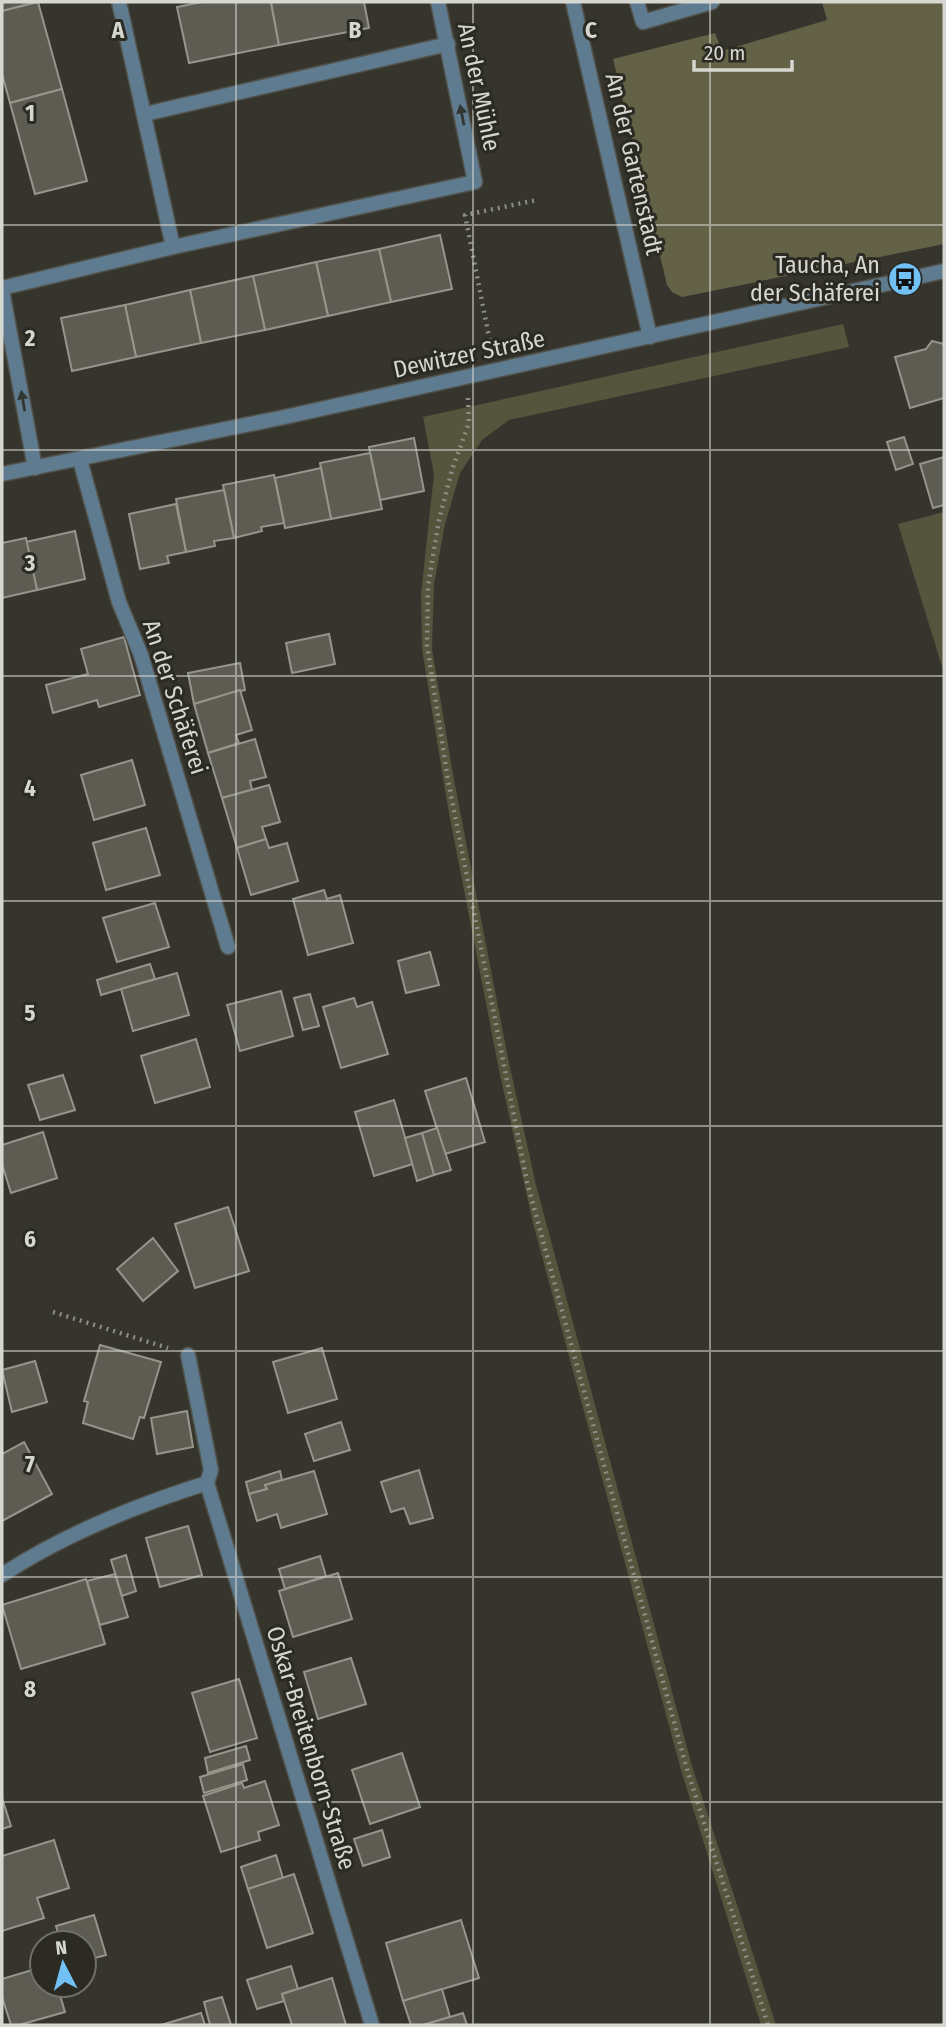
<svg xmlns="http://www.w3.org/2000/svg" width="946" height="2027" font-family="'Fira Sans Condensed',sans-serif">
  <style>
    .green { fill: #55553d }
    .forest { fill: #636246 }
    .building { fill: #5c5c53; stroke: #95958b; stroke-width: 2 }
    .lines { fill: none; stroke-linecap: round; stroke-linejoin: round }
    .service-casing { stroke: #52524b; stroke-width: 17 }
    .minor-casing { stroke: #52524b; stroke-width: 17 }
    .tertiary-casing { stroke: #52524b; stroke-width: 17 }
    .path { stroke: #8d8d86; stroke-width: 4.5; stroke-dasharray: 2 5; stroke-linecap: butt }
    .service { stroke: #5e7b90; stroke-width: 14 }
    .minor { stroke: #5e7b90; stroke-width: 14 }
    .tertiary { stroke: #5e7b90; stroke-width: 14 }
    .oneway { fill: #333733 }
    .grid { fill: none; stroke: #d7d7d1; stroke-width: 2; stroke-opacity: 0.55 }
    .labels { text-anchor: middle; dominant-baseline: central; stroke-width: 6; stroke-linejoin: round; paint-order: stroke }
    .street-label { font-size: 24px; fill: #d7d7d1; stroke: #2b2b23 }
    .poi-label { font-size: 24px; fill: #d7d7d1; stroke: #2b2b23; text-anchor: end }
    .grid-label { font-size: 23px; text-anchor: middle; font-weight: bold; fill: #d7d7d1; stroke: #2b2b23; stroke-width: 6; stroke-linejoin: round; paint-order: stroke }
  </style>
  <rect width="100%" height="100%" fill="#35352d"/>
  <g class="green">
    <polygon points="843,324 849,347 509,420 482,440 460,473 445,524 434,584 432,649 454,780 509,1063 536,1185 692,1766 776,2025 761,2025 681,1770 533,1223 499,1070 448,808 422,649 421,594 434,474 423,417"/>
    <polygon points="944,512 944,673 898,524"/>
  </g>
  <polygon class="forest" points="822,2 944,2 944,244 682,297 672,292 667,285 613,59 715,33 722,51 827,20"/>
  <g class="building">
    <polygon points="2,2 37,2 2,11"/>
    <polygon points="38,2 62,89 10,103 2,74 2,11"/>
    <polygon points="202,2 271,2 279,45 189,63 177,7"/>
    <polygon points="271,2 364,2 369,28 279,45"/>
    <polygon points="62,89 87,181 35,194 10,103"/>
    <polygon points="440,235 452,289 391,302 379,249"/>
    <polygon points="379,249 391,302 328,316 316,262"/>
    <polygon points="316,262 328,316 265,330 253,276"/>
    <polygon points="253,276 265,330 201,343 190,290"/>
    <polygon points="190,290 201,343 136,357 125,305"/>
    <polygon points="125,305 136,357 72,371 61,318"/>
    <polygon points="932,341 944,344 944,398 910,408 895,357 926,349"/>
    <polygon points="904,437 913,464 896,470 887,442"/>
    <polygon points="414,438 424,491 380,500 369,447"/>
    <polygon points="370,453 382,509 331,519 320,463"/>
    <polygon points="944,457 944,505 933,508 920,464"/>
    <polygon points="321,468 331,519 285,528 275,478"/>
    <polygon points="274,475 284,523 261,527 262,531 234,538 223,485"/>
    <polygon points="224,490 234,538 214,541 215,546 186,552 176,499"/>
    <polygon points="176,504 186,552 167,556 169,563 140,569 129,514"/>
    <polygon points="75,531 85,579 37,590 26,542"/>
    <polygon points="26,538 37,590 2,598 2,543"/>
    <polygon points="329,634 335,664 292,673 286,643"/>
    <polygon points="124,637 140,695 99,707 97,700 53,713 46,685 88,674 81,649"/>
    <polygon points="240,663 245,690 194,704 188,673"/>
    <polygon points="240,690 252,730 236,735 239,743 208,753 194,704"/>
    <polygon points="255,739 266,777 250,781 252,790 222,798 208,753"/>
    <polygon points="132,760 145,805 94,820 81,775"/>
    <polygon points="269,785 280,822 262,827 266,839 237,848 222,798"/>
    <polygon points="146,828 160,875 106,890 93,843"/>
    <polygon points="266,839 269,848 287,843 298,881 251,895 237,848"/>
    <polygon points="324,890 327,899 340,895 353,943 308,955 293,899"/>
    <polygon points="155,903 169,947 117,962 103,918"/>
    <polygon points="430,952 439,985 406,993 398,961"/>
    <polygon points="150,964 155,979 101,995 97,980"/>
    <polygon points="177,973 189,1015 133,1031 121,989"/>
    <polygon points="281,991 293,1036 240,1051 227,1005"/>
    <polygon points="310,994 319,1026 303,1030 294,998"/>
    <polygon points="354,998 357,1007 372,1002 388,1054 341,1068 323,1007"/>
    <polygon points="196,1039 210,1087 155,1103 141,1056"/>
    <polygon points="63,1075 75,1110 40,1120 28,1085"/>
    <polygon points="466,1078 485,1142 445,1154 425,1091"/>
    <polygon points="394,1100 413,1164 374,1176 355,1112"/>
    <polygon points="437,1128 451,1170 434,1175 422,1133"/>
    <polygon points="43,1132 57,1178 11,1193 2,1164 2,1145"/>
    <polygon points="422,1133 434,1175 417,1181 405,1138"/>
    <polygon points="228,1207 249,1271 195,1288 175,1224"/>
    <polygon points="153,1238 178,1271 143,1301 117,1269"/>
    <polygon points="100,1345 161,1362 144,1418 140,1417 133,1439 83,1423 88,1402 84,1401"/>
    <polygon points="322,1348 337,1399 288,1413 273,1362"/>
    <polygon points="35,1361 47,1402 12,1412 2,1370"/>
    <polygon points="187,1411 193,1447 157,1454 151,1418"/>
    <polygon points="341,1422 350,1450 314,1461 305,1434"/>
    <polygon points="24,1442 52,1494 2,1521 2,1454"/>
    <polygon points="419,1470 433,1518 410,1524 404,1508 391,1512 381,1482"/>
    <polygon points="280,1471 282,1480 265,1485 267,1489 249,1494 246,1482"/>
    <polygon points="314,1471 327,1514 281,1528 277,1514 257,1521 249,1494 267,1489 265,1485"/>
    <polygon points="188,1526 202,1575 160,1587 146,1538"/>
    <polygon points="126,1555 136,1591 122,1596 111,1560"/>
    <polygon points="320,1556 326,1576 285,1589 279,1569"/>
    <polygon points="338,1573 352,1619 293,1637 279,1591"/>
    <polygon points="115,1574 128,1617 100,1625 87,1581"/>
    <polygon points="86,1579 105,1644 21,1669 2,1605"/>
    <polygon points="351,1658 366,1704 318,1719 304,1672"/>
    <polygon points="239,1679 257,1738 210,1752 192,1693"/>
    <polygon points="246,1746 250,1760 208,1773 205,1758"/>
    <polygon points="402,1753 420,1807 370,1824 352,1770"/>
    <polygon points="243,1764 247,1780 204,1793 200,1777"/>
    <polygon points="265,1781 279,1825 258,1832 260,1840 221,1852 203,1796 242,1783 244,1788"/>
    <polygon points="2,1798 11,1826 2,1829"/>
    <polygon points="382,1830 390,1857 363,1866 354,1839"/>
    <polygon points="54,1840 69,1888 37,1898 44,1918 2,1931 2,1856"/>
    <polygon points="276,1855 283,1878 248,1889 241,1867"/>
    <polygon points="294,1874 313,1933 267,1948 248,1889"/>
    <polygon points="94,1915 106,1955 84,1961 84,1943 61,1943 56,1926"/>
    <polygon points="461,1920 479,1978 403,2001 386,1943"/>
    <polygon points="291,1966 298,1989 282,1994 284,2001 257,2009 247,1980"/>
    <polygon points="42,1967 42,1985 57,1985 65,2012 19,2025 11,2025 2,1997 2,1979"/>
    <polygon points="332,1978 346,2025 292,2025 282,1994"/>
    <polygon points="442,1989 450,2017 423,2025 411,2025 403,2001"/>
    <polygon points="222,1997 231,2025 210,2025 204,2002"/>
    <polygon points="201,2013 205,2025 161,2025"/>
    <polygon points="463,2013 467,2025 423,2025 450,2017"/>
  </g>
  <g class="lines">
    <g class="service-casing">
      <g id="service">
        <polyline points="637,2 643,22 712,2"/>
        <polyline points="145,114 448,44"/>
        <polyline points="173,247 475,182 438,2"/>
        <polyline points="2,288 173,247 119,2"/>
        <polyline points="2,290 35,468"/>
        <polyline points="188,1355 211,1470 207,1483"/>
      </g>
    </g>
    <g class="minor-casing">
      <g id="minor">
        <polyline points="573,2 650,337"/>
        <polyline points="80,460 119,602 141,655 228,947"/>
        <path d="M2,1575C63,1535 137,1505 207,1483L372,2025"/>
      </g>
    </g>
    <g class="tertiary-casing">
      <polyline id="tertiary" points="2,474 280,418 944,271"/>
    </g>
    <g class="path">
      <polyline points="491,347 465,215 537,200"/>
      <polyline points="468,398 469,423 452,470 439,520 428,586 427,645 448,780 527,1182 686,1766 768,2025"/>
      <polyline points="53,1312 168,1348"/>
    </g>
    <use href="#service" class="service"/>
    <use href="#minor" class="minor"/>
    <use href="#tertiary" class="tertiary"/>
  </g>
  <defs><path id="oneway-solid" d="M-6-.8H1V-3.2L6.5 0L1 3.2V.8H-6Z" transform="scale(1.75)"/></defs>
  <g class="oneway">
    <use href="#oneway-solid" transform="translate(462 115) rotate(-101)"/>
    <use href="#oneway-solid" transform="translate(23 401) rotate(-100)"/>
  </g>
  <path class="grid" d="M236,2V2025M473,2V2025M710,2V2025M2,225H944M2,450H944M2,676H944M2,901H944M2,1126H944M2,1351H944M2,1577H944M2,1802H944"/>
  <defs>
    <g id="bus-disc" transform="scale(1.75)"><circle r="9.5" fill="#72c1f5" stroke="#2b2b23"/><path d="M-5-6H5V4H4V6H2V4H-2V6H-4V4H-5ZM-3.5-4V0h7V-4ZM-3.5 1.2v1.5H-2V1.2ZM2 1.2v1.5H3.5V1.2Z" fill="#111"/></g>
  </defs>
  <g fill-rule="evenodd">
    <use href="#bus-disc" x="905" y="279"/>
  </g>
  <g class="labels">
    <g class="street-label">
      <text transform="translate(479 87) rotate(78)">An der Mühle</text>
      <text transform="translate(634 164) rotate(77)">An der Gartenstadt</text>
      <text transform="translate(469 354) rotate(-12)">Dewitzer Straße</text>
      <text transform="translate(175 697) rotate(72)">An der Schäferei</text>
      <text transform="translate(311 1748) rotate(73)">Oskar-Breitenborn-Straße</text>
    </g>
    <g class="poi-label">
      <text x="880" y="265">Taucha, An<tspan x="880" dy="28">der Schäferei</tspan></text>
    </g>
  </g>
  <g class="grid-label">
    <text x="118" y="38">A</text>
    <text x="355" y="38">B</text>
    <text x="591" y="38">C</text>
    <text x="30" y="121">1</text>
    <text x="30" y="346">2</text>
    <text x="30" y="571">3</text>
    <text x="30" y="796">4</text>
    <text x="30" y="1021">5</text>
    <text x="30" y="1247">6</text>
    <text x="30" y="1472">7</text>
    <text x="30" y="1697">8</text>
  </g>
  <rect width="946" height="2027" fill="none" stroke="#d7d7d1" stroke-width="7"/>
  <g transform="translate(63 1964) rotate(354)"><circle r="33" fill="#2b2b23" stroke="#707069" stroke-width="2"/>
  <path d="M0-5L12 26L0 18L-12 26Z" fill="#72c1f5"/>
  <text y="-10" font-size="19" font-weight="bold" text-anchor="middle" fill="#d7d7d1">N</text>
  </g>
  <path d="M694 60v10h98v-10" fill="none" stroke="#d7d7d1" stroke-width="3.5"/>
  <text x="704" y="60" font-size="21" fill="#d7d7d1" stroke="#2b2b23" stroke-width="5" paint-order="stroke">20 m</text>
</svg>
